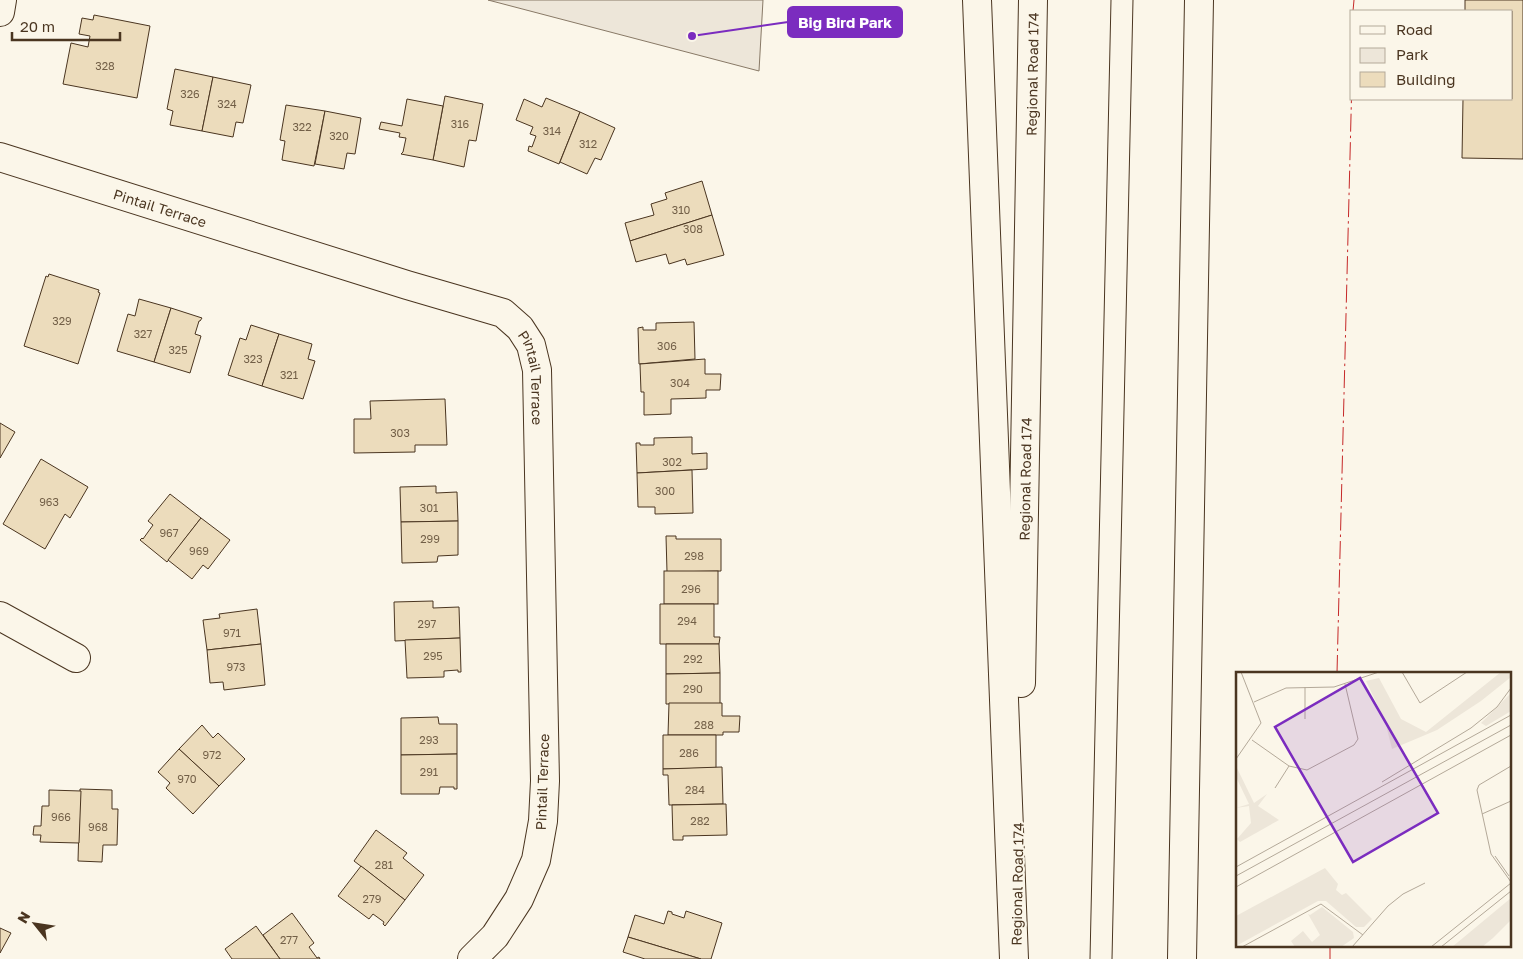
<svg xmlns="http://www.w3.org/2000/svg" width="1523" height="959" font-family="'Golos Text',sans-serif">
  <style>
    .green { fill: #ede6d9; stroke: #887966 }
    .building { fill: #ecdcbc; stroke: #4a3520 }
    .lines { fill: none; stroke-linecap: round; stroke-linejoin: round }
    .street-casing { stroke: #4a3520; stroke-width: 30 }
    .highway-casing { stroke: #4a3520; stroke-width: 30 }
    .street { stroke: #fbf6e9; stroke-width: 28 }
    .highway { stroke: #fbf6e9; stroke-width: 28 }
    .tram { stroke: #4a3520; stroke-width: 1 }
    .power { stroke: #c62828; stroke-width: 1; stroke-dasharray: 18 4 2.5 4; stroke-linecap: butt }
    .labels { text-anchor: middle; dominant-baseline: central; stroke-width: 4; stroke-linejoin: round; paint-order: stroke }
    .number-label { font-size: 11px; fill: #725f47 }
    .street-label { font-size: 14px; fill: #4a3520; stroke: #fbf6e9 }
    .inset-road { fill: none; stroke: #b4a999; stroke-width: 1 }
    .view { fill: #7b2cbf; fill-opacity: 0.15; stroke: #7b2cbf; stroke-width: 2.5 }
    .inset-edge { fill: none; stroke: #4a3520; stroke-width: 2.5 }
    .leader { fill: none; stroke: #7b2cbf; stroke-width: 2 }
    .callout-dot { fill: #7b2cbf; stroke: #fbf6e9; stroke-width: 2 }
    .callout { fill: #7b2cbf; stroke: #7b2cbf; stroke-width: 2 }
    .callout-label { font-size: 15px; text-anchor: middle; font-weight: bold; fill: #fff }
  </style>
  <rect width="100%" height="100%" fill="#fbf6e9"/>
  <polygon class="green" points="488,0 763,0 759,71"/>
  <g class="building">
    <polygon points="1465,0 1523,0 1523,159 1462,158 1463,99 1512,99 1512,11 1465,11"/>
    <polygon points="94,15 150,26 137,98 63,84 71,43 88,47 90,36 79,34 82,18 93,20"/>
    <polygon points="175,69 213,77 202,131 170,125 173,111 167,109"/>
    <polygon points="213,77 251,85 243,123 236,122 233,137 202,131"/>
    <polygon points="445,96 483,104 476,141 469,140 464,167 433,160"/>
    <polygon points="546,98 580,112 559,164 528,151 529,146 532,147 536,136 530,134 533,127 516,120 524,99 542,107"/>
    <polygon points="407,99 443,106 433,160 401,154 403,152 406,138 399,137 400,133 379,129 381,122 402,126"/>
    <polygon points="286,105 325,111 314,166 282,160 285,141 280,140"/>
    <polygon points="325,111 361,118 355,154 347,153 344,169 315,164"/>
    <polygon points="580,112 615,128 601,160 595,158 587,174 560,162"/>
    <polygon points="702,181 712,215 630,241 625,223 654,215 651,204 667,199 665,193"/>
    <polygon points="712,215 724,255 687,265 685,259 669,264 666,254 636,262 630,241"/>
    <polygon points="49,274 99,290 98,292 100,293 78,364 24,346 46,276 48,277"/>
    <polygon points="139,299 171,308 154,362 117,351 128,314 135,316"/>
    <polygon points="171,308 202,318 200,321 199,321 195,334 201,336 190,373 154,362"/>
    <polygon points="694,322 695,359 639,364 638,328 643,327 643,330 656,330 656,323"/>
    <polygon points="251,325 279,334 262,386 228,375 240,338 246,340"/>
    <polygon points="279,334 312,344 308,359 315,361 303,399 262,386"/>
    <polygon points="705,359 705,374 721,374 720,390 706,390 706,398 671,399 671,414 644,415 644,392 641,392 640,364"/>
    <polygon points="445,399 447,445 415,445 415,452 354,453 354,419 371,419 370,401"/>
    <polygon points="0,423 15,432 0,458"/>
    <polygon points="692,437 692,454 707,453 707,469 637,473 636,443 640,443 640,445 654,445 654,438"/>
    <polygon points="41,459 88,487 70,518 65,514 45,549 3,524"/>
    <polygon points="692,470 693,513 655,514 655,507 638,507 637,473"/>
    <polygon points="436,486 436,493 457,492 458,521 401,522 400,487"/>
    <polygon points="170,494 201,518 167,562 140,540 142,538 143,539 153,525 148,521"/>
    <polygon points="201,518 230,540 208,569 203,565 192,579 168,560"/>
    <polygon points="458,521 458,555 438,556 437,562 402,563 401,522"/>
    <polygon points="666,536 676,536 676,539 721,539 721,571 667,572"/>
    <rect x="664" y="571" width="54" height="33"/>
    <polygon points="433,601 433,608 459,607 460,638 395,641 394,602"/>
    <polygon points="660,604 714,604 714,637 720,637 719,644 660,644"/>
    <polygon points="257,609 261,644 207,650 203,620 220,618 219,614"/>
    <polygon points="460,638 461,672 458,672 458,670 444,671 444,677 407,678 405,640"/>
    <polygon points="261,644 265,685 224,690 223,682 210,683 207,650"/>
    <polygon points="666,644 719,644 720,673 666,674"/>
    <polygon points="720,673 720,704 666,704 666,674"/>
    <polygon points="669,703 722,703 722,716 740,716 739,732 723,732 723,735 668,735"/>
    <polygon points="438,717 439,724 457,724 457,754 401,755 401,718"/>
    <polygon points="202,725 213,738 218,733 245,759 219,786 179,749"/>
    <polygon points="663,735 716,735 716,768 663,769"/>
    <polygon points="179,749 219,786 193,814 166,788 170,783 158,772"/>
    <polygon points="457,754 457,789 454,789 454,787 440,787 439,794 401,794 401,755"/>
    <polygon points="722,767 723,804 669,805 668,775 663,775 663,769"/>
    <polygon points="80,789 112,790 112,809 118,809 117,845 103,845 102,862 78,861"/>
    <polygon points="49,790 81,791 79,843 40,842 41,835 33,835 34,826 41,826 42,806 49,806"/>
    <polygon points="726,804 727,835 683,836 683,840 673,840 672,805"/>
    <polygon points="376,830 407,853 403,858 424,875 405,900 354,861"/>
    <polygon points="361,866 405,900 385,926 383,924 384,922 373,914 369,919 338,896"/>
    <polygon points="668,911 672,912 672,914 684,918 686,911 722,923 711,959 701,959 628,937 635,915 664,924"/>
    <polygon points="292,913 314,943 309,947 317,958 319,957 320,959 280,959 263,935"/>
    <polygon points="256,926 280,959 232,959 225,949"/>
    <polygon points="0,928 11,933 0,953"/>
    <polygon points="628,937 701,959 645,959 623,952"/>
  </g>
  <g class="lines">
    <g class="street-casing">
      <g id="street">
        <polyline points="0,12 2,0"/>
        <path id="s1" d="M0,157L407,285L503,313L520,328L531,345L537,370L545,781L543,821L536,860L519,899L495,936L472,959"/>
        <polyline points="0,616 76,658"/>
      </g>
    </g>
    <g class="highway-casing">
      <g id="highway">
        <polyline points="977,0 1014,959"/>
        <path id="s2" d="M1021,683L1033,0"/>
        <polyline points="1182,959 1199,0"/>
      </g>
    </g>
    <use href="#street" class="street"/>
    <use href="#highway" class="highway"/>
    <g class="tram">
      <polyline points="1090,959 1111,0"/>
      <polyline points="1112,959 1133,0"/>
    </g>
    <g class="power">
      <polyline points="1353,11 1354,0"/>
      <polyline points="1337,673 1352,77"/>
      <polyline points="1330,959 1330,945"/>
    </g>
  </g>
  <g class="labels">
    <g class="number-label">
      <text x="105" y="65">328</text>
      <text x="190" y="93">326</text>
      <text x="227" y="103">324</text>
      <text x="460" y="123">316</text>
      <text x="302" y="126">322</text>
      <text x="552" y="130">314</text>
      <text x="339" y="135">320</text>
      <text x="588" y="143">312</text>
      <text x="681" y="209">310</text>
      <text x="693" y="228">308</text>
      <text x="62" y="320">329</text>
      <text x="143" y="333">327</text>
      <text x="667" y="345">306</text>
      <text x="178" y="349">325</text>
      <text x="253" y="358">323</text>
      <text x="289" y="374">321</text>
      <text x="680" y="382">304</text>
      <text x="400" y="432">303</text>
      <text x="672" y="461">302</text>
      <text x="665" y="490">300</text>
      <text x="49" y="501">963</text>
      <text x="429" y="507">301</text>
      <text x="169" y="532">967</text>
      <text x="430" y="538">299</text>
      <text x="199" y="550">969</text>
      <text x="694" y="555">298</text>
      <text x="691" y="588">296</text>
      <text x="687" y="620">294</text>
      <text x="427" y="623">297</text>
      <text x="232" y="632">971</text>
      <text x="433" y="655">295</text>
      <text x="693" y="658">292</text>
      <text x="236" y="666">973</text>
      <text x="693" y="688">290</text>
      <text x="704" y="724">288</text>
      <text x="429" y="739">293</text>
      <text x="689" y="752">286</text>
      <text x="212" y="754">972</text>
      <text x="429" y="771">291</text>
      <text x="187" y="778">970</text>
      <text x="695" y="789">284</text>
      <text x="61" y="816">966</text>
      <text x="700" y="820">282</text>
      <text x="98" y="826">968</text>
      <text x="384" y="864">281</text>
      <text x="372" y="898">279</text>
      <text x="289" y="939">277</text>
    </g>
    <g class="street-label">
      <text stroke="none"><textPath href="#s2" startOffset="609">Regional Road 174</textPath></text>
      <text stroke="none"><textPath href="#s1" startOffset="168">Pintail Terrace</textPath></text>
      <text stroke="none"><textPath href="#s1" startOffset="602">Pintail Terrace</textPath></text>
      <text stroke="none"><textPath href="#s2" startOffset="204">Regional Road 174</textPath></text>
      <text transform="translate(542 782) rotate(-88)">Pintail Terrace</text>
      <text transform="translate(1017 884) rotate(-89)">Regional Road 174</text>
    </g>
  </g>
  <g transform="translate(1236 672)">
    <rect width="275" height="275" fill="#fbf6e9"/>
    <path d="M265,0H275V5L245,29L201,58L156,77L149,49L130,9L143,6L165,47L190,60ZM275,21V39L250,54L245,51ZM0,94L18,131L31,122L22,134L43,148L4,170L1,167L15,151L13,134L0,136L13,132L0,105ZM89,196L102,212L100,218L106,223L110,221L136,247L128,255H120L90,229H82L0,274V244ZM275,226V248L257,266L246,275H216ZM86,235L117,260L118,266L105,275H59L55,269L67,259L76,270L84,263L72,242L74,243Z" fill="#ede6d9"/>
    <path class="inset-road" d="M166,0L184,31L231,0M69,15V47M18,30L50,16L98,15L143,0M16,68L53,94L71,98L118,73L122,67L109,12M0,87L25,51L5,0M275,94L243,113L241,118L255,182L275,210M146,110L235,56L261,35L275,16M39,116L53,94M246,142L275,129M259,184L273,204M0,195L275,43M0,204L275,53M0,215L275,63M6,275L85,232L127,263M116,275L152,234L167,222L189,211M195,275L275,211M205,275L275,219"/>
    <path class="view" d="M124,6L202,141L117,190L39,55Z"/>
    <rect width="275" height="275" class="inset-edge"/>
  </g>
  <path class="leader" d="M692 36L788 22"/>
  <circle class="callout-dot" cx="692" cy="36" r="5"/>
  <rect class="callout" x="788" y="7" width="114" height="30" rx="5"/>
  <g class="callout-label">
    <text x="845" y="28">Big Bird Park</text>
  </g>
  <rect x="1350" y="10" width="162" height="90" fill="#fbf6e9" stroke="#b4a999"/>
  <rect x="1360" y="26" width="25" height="8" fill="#fbf6e9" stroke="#b4a999"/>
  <text x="1396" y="35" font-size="15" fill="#4a3520">Road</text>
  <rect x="1360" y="48" width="25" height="15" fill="#ede6d9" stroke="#b4a999"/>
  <text x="1396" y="60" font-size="15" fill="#4a3520">Park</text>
  <rect x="1360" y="72" width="25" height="15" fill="#ecdcbc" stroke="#b4a999"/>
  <text x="1396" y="85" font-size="15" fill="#4a3520">Building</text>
  <g transform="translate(35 924) rotate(300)" stroke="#fbf6e9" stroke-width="4" paint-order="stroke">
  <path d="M0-4L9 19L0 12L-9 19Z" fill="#4a3520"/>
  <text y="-8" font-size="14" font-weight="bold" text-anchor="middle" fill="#4a3520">N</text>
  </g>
  <path d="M12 32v8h108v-8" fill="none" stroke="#4a3520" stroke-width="2.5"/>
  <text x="20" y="32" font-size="15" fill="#4a3520" stroke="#fbf6e9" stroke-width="4" paint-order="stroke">20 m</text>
</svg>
